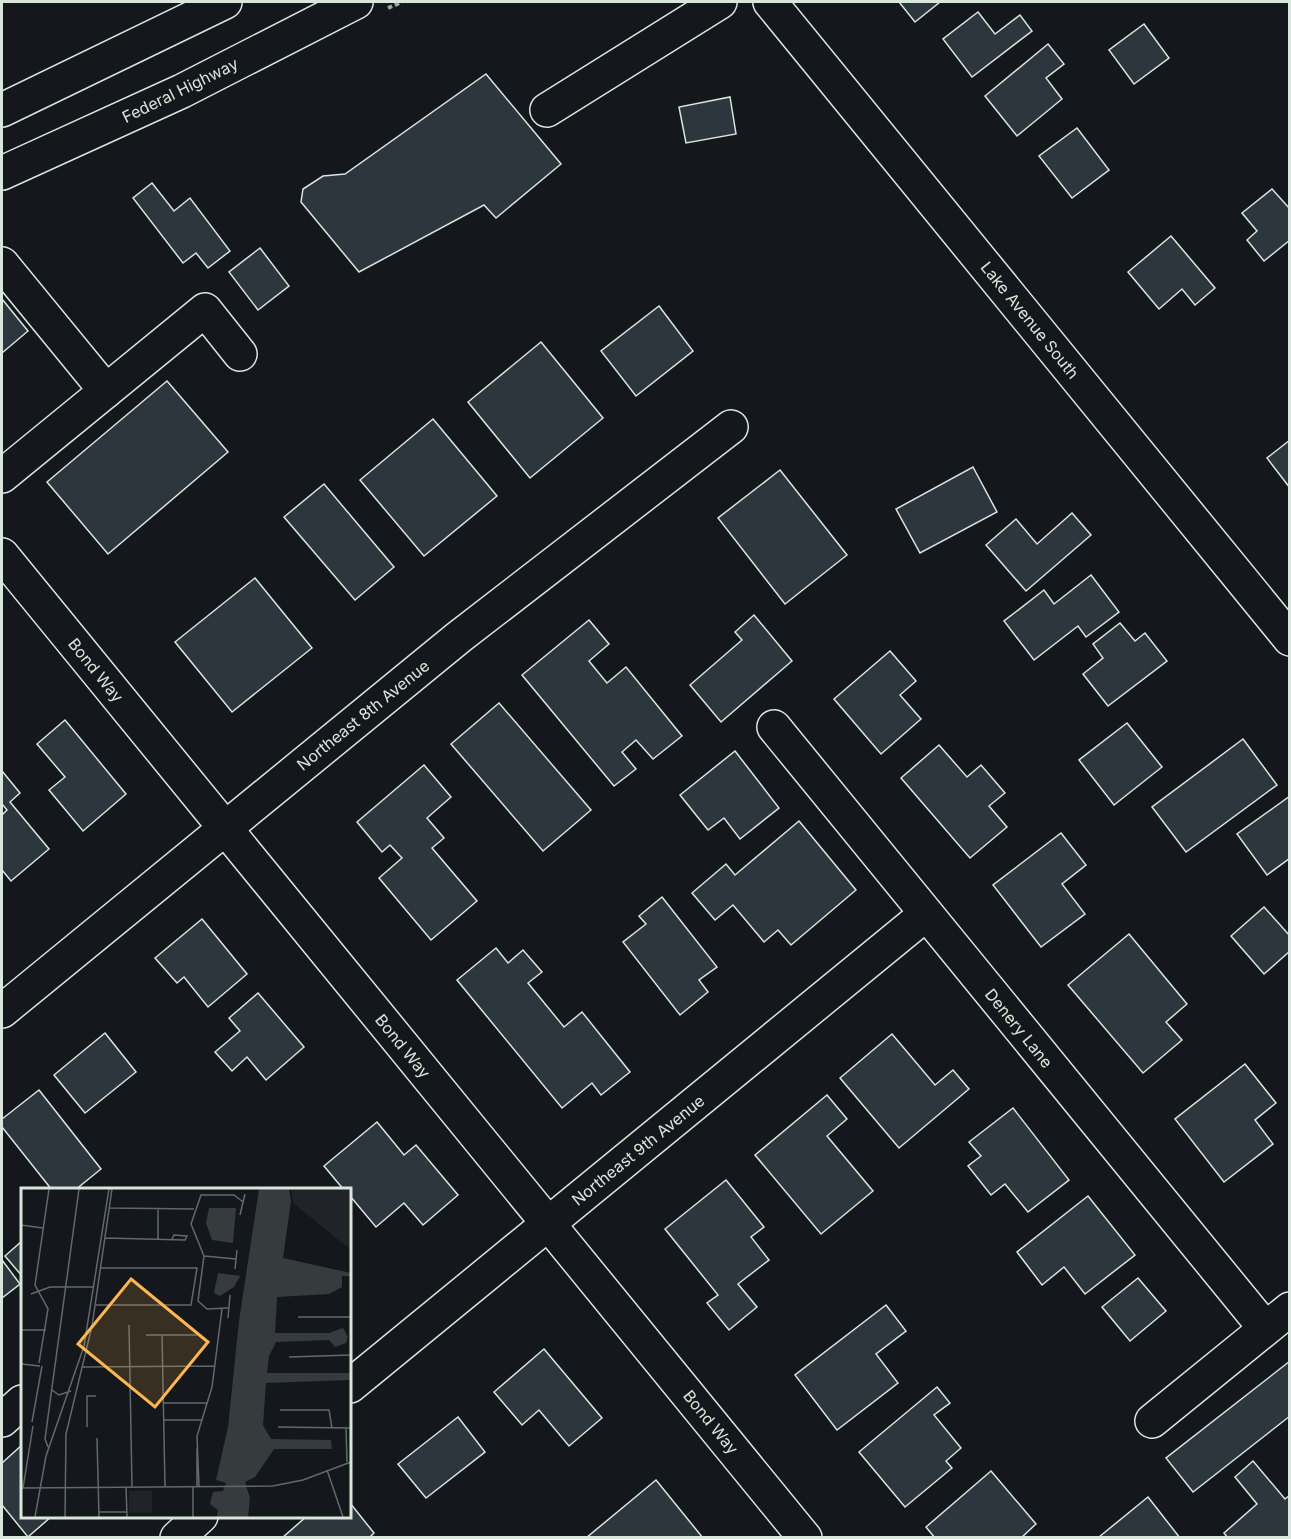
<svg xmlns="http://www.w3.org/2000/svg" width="1291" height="1539" font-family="Inter,sans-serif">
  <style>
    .building { fill: #2c363c; stroke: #d8e6dc; stroke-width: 1.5 }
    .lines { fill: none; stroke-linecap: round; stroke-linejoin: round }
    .minor-casing { stroke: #d8e6dc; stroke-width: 36 }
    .major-casing { stroke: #d8e6dc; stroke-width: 36 }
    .path { stroke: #9da8a2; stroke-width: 4; stroke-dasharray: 4.5 3; stroke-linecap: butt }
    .minor { stroke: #14181c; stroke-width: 33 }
    .major { stroke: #14181c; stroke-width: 33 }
    .labels { text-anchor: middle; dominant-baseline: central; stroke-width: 4.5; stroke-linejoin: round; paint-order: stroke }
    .street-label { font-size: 16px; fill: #d8e6dc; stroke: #14181c }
    .inset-road { fill: none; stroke: #626a69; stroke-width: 1.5 }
    .view { fill: #ffb74d; fill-opacity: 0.15; stroke: #ffb74d; stroke-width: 3 }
    .inset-edge { fill: none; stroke: #d8e6dc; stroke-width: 3 }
  </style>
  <rect width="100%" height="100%" fill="#14181c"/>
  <g class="building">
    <polygon points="899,2 940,2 915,22"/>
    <polygon points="978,12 995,34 1020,15 1032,31 972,77 943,39"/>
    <polygon points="1144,24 1169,58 1134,84 1109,50"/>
    <polygon points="1048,44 1064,64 1046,78 1062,99 1017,136 985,96"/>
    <polygon points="486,74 561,164 496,218 484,205 359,272 301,202 303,189 323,176 345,174"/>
    <polygon points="730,97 736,134 686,143 679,107"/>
    <polygon points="1077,128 1109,170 1072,198 1039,156"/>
    <polygon points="152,183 174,211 190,198 230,251 208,268 196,253 183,263 133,198"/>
    <polygon points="1272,189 1290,209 1290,240 1264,261 1247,240 1257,231 1242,213"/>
    <polygon points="1171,236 1215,288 1195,305 1182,289 1159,309 1128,272"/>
    <polygon points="260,248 289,286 258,310 229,272"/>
    <polygon points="2,299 28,331 2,353"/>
    <polygon points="659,306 693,351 636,396 601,351"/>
    <polygon points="541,342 603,418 530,478 468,402"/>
    <polygon points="167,381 228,452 108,554 47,482"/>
    <polygon points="433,419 497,496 424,556 360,480"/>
    <polygon points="1290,440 1290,488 1267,458"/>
    <polygon points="973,467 997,512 920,553 896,509"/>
    <polygon points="780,470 847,555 785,604 718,518"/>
    <polygon points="324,484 394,567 355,600 284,517"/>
    <polygon points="1072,513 1091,535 1026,591 986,545 1016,519 1037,544"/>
    <polygon points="1091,575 1119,612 1086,637 1078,626 1034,660 1004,621 1044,590 1054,604"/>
    <polygon points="255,578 312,648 232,712 175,642"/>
    <polygon points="754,615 792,661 721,722 690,685 742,640 735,632"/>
    <polygon points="589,620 609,644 589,661 607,683 626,667 682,736 653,759 636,740 622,752 636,769 614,786 522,675"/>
    <polygon points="1120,623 1135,641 1145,633 1167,661 1108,706 1083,674 1103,658 1093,644"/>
    <polygon points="890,651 916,681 900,695 921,719 881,754 834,699"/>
    <polygon points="499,703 591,810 543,851 451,744"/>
    <polygon points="65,720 126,794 83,831 49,790 65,777 37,744"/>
    <polygon points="1127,723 1162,767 1114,805 1079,760"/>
    <polygon points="1243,739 1277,785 1186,852 1152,807"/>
    <polygon points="939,745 967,777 981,765 1005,793 989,806 1007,827 970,858 901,778"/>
    <polygon points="735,751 779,808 740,839 724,818 708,830 680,795"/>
    <polygon points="424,765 451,797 427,818 444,838 432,848 477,901 431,940 379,878 402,858 390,845 382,852 357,822"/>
    <polygon points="2,771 20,793 10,802 49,849 11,881 2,870 2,815 7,810 2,804"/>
    <polygon points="1290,796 1290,858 1267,875 1237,834"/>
    <polygon points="799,821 856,890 791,945 778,930 764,942 733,905 715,920 692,893 726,864 735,875"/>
    <polygon points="1061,833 1086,865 1062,884 1085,914 1041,947 993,885"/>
    <polygon points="662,897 717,967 699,980 708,992 680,1015 623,942 646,924 639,916"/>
    <polygon points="1264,907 1290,936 1290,951 1264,974 1231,936"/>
    <polygon points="202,919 247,974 208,1007 184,977 177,983 155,958"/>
    <polygon points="1129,934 1187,1004 1166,1022 1182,1040 1143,1073 1068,985"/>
    <polygon points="496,948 508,963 523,950 542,972 528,983 564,1027 582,1012 630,1072 601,1095 592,1083 562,1108 457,980"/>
    <polygon points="258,993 304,1047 266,1080 247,1057 232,1071 215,1052 240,1031 229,1018"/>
    <polygon points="105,1033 136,1072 85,1113 54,1075"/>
    <polygon points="892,1034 935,1085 953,1070 969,1089 899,1148 840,1078"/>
    <polygon points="1245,1064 1276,1103 1255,1120 1273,1144 1224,1182 1175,1119"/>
    <polygon points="39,1090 101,1169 75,1190 52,1190 2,1127 2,1119"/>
    <polygon points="827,1095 847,1119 827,1136 873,1191 821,1234 755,1155"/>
    <polygon points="1013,1108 1069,1180 1028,1212 1005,1184 991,1195 968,1166 981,1156 969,1142"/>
    <polygon points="377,1122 404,1155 416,1145 458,1195 423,1225 404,1203 376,1227 350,1196 350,1190 344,1190 324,1166"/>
    <polygon points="726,1180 764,1227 751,1237 769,1260 738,1284 757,1307 729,1330 707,1303 718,1295 665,1229"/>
    <polygon points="1088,1196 1135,1255 1085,1294 1064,1267 1042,1285 1017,1252"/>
    <polygon points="22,1241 22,1276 5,1256"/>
    <polygon points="2,1260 20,1284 2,1298"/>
    <polygon points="1138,1278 1166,1311 1130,1341 1102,1307"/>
    <polygon points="886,1305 906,1331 876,1354 898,1383 837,1430 795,1375"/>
    <polygon points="544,1349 602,1418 569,1446 539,1410 522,1425 494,1392"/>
    <polygon points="1290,1361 1290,1416 1193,1492 1166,1458"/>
    <polygon points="937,1387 950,1403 934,1415 961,1448 946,1461 952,1468 905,1507 859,1452"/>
    <polygon points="458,1417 485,1452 426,1498 398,1464"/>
    <polygon points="22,1445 22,1516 52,1516 28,1537 2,1505 2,1463"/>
    <polygon points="1253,1461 1285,1499 1290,1495 1290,1538 1228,1538 1224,1533 1257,1504 1235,1477"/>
    <polygon points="991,1471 1036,1524 1021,1538 935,1538 926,1527"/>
    <polygon points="656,1480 703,1538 586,1538"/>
    <polygon points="1148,1497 1180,1538 1099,1538 1099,1537"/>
    <polygon points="350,1503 374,1533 369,1538 282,1538 307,1516 350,1516"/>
  </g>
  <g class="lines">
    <g class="minor-casing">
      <g id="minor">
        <polyline points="770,2 1290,639"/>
        <polyline points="547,110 720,2"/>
        <polyline points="2,264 106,391"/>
        <polyline points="2,476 205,310 240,354"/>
        <polyline points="2,555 805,1538"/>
        <polyline points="774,727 1265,1328"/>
        <polyline points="2,1011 459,637 731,427"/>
        <polyline points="350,1386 926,914"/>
        <polyline points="2,1420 22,1402"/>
        <polyline points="1152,1421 1290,1309"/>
        <polyline points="177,1538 201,1516"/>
      </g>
    </g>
    <g class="major-casing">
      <g id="major">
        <polyline points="2,110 225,2"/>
        <polyline points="2,173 182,91 356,2"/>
      </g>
    </g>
    <polyline class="path" points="388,8 402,2"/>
    <use href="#minor" class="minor"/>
    <use href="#major" class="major"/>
  </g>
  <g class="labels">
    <g class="street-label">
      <text transform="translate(180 90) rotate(-26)">Federal Highway</text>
      <text transform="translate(1030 320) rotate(51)">Lake Avenue South</text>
      <text transform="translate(96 670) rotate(51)">Bond Way</text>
      <text transform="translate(363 715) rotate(-39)">Northeast 8th Avenue</text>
      <text transform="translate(1019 1028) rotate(51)">Denery Lane</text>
      <text transform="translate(403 1046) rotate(51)">Bond Way</text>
      <text transform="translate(638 1150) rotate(-39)">Northeast 9th Avenue</text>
      <text transform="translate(711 1422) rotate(51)">Bond Way</text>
    </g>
  </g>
  <g transform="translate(21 1188)">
    <rect width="330" height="330" fill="#14181c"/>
    <path d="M270,1H330V62L272,15ZM108,303H131V325H108Z" fill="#202428"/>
    <path d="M238,1H268L270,13L262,70L330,85V88H321V99L308,106L256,109L254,145H308L322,140L327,149L325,155L314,159L308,152L255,154L248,168L246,185H330L329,192L245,195L242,237L250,251L310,252L311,261H253L234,289L224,294L229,310L227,329H196L197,322L189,316L192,304L202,303L205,295L195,292L207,239L218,133ZM188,20H215L212,55L191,52L185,35ZM197,85L219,88L213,99L199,108L193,105Z" fill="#363b3e"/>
    <path class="inset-road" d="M89,20L173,21M137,21V51M219,27L224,6M0,37L22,40M84,50L164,52L166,48L153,47L151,51M183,68L215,71M214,81L216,62M10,106L29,99H72M75,117H170L176,80H80M207,120L186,121L177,113L183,68L170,36L180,7H213L222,14M277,129H330M207,130L209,107M108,137L111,299M0,142H25M125,147H176M141,147L144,299M268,169L330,167M18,175L27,121L14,97L28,1M0,176L19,178M61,179L194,178M31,202L38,207L50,203M142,215H186M259,222H308L311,240M142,232H181M11,234L21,178M66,239V208H75M257,239L330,240M325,240L326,274M76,250L78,329M27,259L24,251L58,1M306,282L322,329M176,298V260M178,298L176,248L191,199L201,121M105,299L106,329M0,300L252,298L282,292L330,274M2,300L12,238M78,324H106M14,329L25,268L63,158L88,1M44,329L45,246L71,138L91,1M172,329V298"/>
    <path class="view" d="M110,91L187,154L134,219L57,156Z"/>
    <rect width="330" height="330" class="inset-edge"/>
  </g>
  <rect width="1291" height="1539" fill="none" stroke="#d8e6dc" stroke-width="6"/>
</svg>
